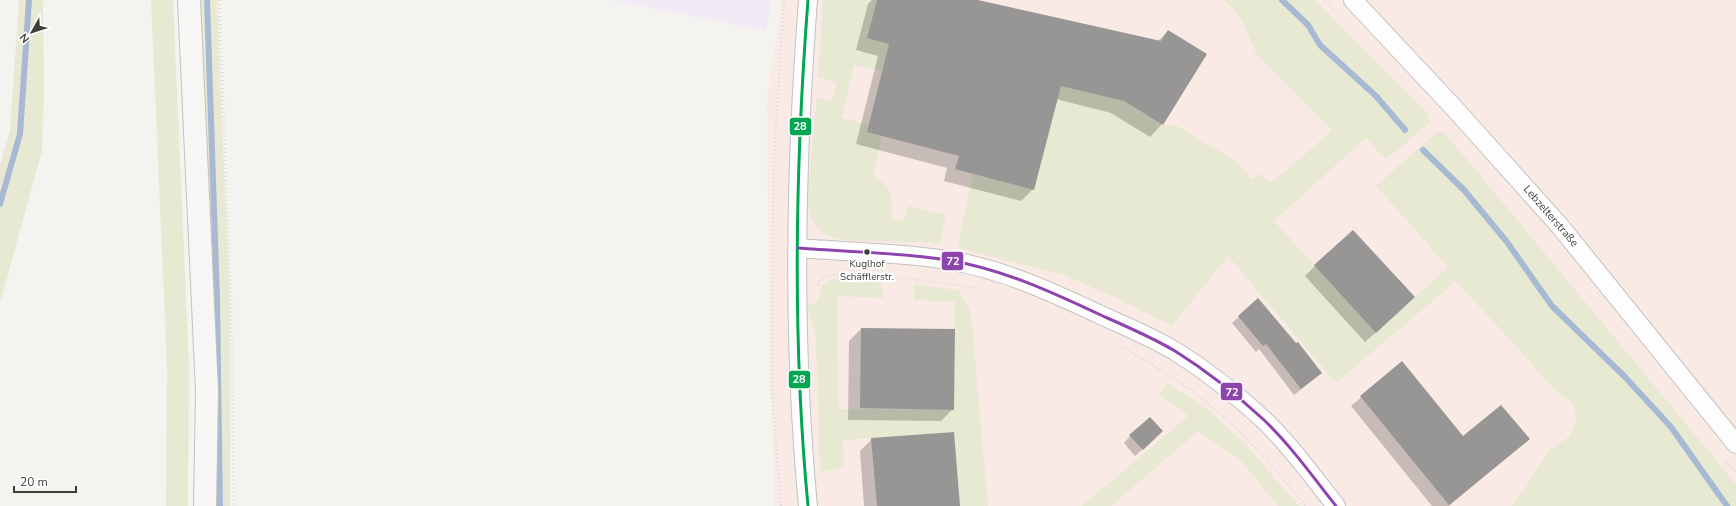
<svg xmlns="http://www.w3.org/2000/svg" width="1736" height="506" font-family="'Nunito Sans',sans-serif">
  <style>
    .commercial { fill: #f9eae6 }
    .industrial { fill: #f1ebf5 }
    .green { fill: #e7e9d2 }
    .shadow { fill: #0003 }
    .lines { fill: none; stroke-linecap: round; stroke-linejoin: round }
    .stream { stroke: #a8bad3; stroke-width: 6 }
    .building { fill: #979694 }
    .street-casing { stroke: #c2c2bf; stroke-width: 20 }
    .secondary-casing { stroke: #c2c2bf; stroke-width: 24 }
    .path { stroke: #dadad9; stroke-width: 2.5; stroke-dasharray: 1 3; stroke-linecap: butt }
    .street { stroke: #fdfdfd; stroke-width: 18 }
    .secondary { stroke: #f8f6f4; stroke-width: 22 }
    .bus-1-casing { stroke: #fff; stroke-width: 6 }
    .bus-2-casing { stroke: #fff; stroke-width: 6 }
    .bus-1 { stroke: #00a651; stroke-width: 3 }
    .bus-2 { stroke: #8e44ad; stroke-width: 3 }
    .bus-dot { fill: #3d3d3a; stroke: #fff; stroke-width: 1.5 }
    .labels { text-anchor: middle; dominant-baseline: central; stroke-width: 4; stroke-linejoin: round; paint-order: stroke }
    .bus-label { font-size: 10px; fill: #3d3d3a; stroke: #fff }
    .street-label { font-size: 11px; fill: #3d3d3a; stroke: #fff }
    .line-badge { stroke: #fff; stroke-width: 1.5 }
    .badge-label { font-size: 11px; text-anchor: middle; font-weight: bold; fill: #fff }
  </style>
  <rect width="100%" height="100%" fill="#f4f3ef"/>
  <polygon class="commercial" points="782,0 1736,0 1736,506 775,506 770,378 767,97"/>
  <polygon class="industrial" points="609,0 771,0 766,31"/>
  <g class="green">
    <polygon points="19,0 43,0 44,92 42,151 0,303 0,165 10,130"/>
    <polygon points="151,0 173,0 189,367 188,506 166,506 167,368"/>
    <polygon points="200,0 217,0 230,310 230,506 215,506"/>
    <path d="M823,0H877L868,38L1124,101L1162,125H1175L1236,161L1251,179L1258,174L1272,182L1332,131L1257,55L1243,23L1235,11L1224,0H1315L1428,114L1430,122L1397,151L1385,159L1366,138L1274,221L1376,333L1448,267L1376,186L1437,132L1445,133L1736,484V506H1511L1524,490L1548,451L1570,436L1577,419L1573,403L1559,394L1456,281L1336,383L1228,256L1172,326L1119,299L1064,275L959,248L958,243L973,174L1034,190L1056,105L854,65L842,118L869,125L882,135L873,177C893,185 893,198 892,218L904,221L909,206L946,215L940,243L843,240L828,236L818,228L810,216L807,199L817,97L832,101L836,83L818,77Z"/>
    <polygon points="833,279 881,280 883,298 837,296 839,409 954,410 955,302 914,300 914,285 959,290 971,313 988,506 960,506 954,432 843,440 844,467 820,472 816,339 807,306 817,302 822,286"/>
    <polygon points="1168,383 1207,409 1244,443 1299,506 1278,506 1241,461 1198,431 1111,506 1082,506 1188,416 1159,394"/>
  </g>
  <g class="shadow">
    <polygon points="872,0 974,0 1158,41 1168,31 1206,55 1162,124 1150,137 1111,113 1056,99 1033,189 1021,201 944,181 947,168 856,144 878,56 856,50 868,4"/>
    <polygon points="1315,266 1404,307 1365,342 1305,276"/>
    <polygon points="1258,300 1314,379 1294,395 1259,349 1256,352 1232,323"/>
    <polygon points="861,329 953,409 941,421 848,420 849,341"/>
    <polygon points="1402,363 1463,437 1529,439 1449,506 1432,506 1351,406"/>
    <polygon points="1130,436 1155,438 1135,456 1124,443"/>
    <polygon points="872,439 959,506 864,506 860,451"/>
  </g>
  <g class="lines">
    <g class="stream">
      <polyline points="207,0 217,299 220,506"/>
      <polyline points="1282,0 1308,25 1320,45 1376,96 1405,130"/>
      <polyline points="1423,150 1464,190 1507,242 1552,306 1625,377 1671,427 1727,506"/>
      <polyline points="0,204 20,134 29,0"/>
    </g>
  </g>
  <g class="building">
    <polygon points="877,0 978,0 1161,41 1168,30 1207,54 1163,125 1124,101 1061,86 1034,190 955,169 959,156 867,132 889,44 867,38"/>
    <polygon points="1353,230 1415,297 1376,333 1314,265"/>
    <polygon points="1258,298 1296,343 1298,342 1322,373 1301,389 1266,344 1263,346 1238,316"/>
    <polygon points="861,328 955,329 954,410 860,408"/>
    <polygon points="1402,361 1463,436 1501,405 1530,439 1449,505 1360,396"/>
    <polygon points="1150,417 1163,431 1143,450 1129,435"/>
    <polygon points="954,432 960,506 877,506 871,438"/>
  </g>
  <g class="lines">
    <g class="street-casing">
      <g id="street">
        <path d="M808,0C795,169 792,338 808,506"/>
        <polyline points="1353,0 1455,109 1559,225 1736,444"/>
        <path d="M798,248C847,252 898,252 947,260C1003,269 1054,293 1105,317C1128,327 1153,338 1175,351C1207,371 1237,395 1264,420C1291,446 1313,477 1336,506"/>
      </g>
    </g>
    <g class="secondary-casing">
      <polyline id="secondary" points="189,0 207,392 205,506"/>
    </g>
    <g class="path">
      <polyline points="219,0 231,299 234,506"/>
      <polyline points="1325,0 1337,13"/>
      <polyline points="818,285 820,280 826,276 838,274 915,279 975,288"/>
      <path d="M1121,347C1149,362 1177,379 1202,399C1241,430 1275,467 1306,506"/>
      <polyline points="1726,462 1736,474"/>
      <polyline points="781,506 772,388 772,347 774,157 784,0"/>
    </g>
    <use href="#street" class="street"/>
    <use href="#secondary" class="secondary"/>
    <g class="bus-1-casing">
      <path id="bus-1" d="M808,0C795,169 792,338 808,506"/>
    </g>
    <g class="bus-2-casing">
      <path id="bus-2" d="M798,248C847,252 898,252 947,260C1003,269 1054,293 1105,317C1128,327 1153,338 1175,351C1207,371 1237,395 1264,420C1291,446 1313,477 1336,506"/>
    </g>
    <use href="#bus-1" class="bus-1"/>
    <use href="#bus-2" class="bus-2"/>
  </g>
  <circle class="bus-dot" cx="867" cy="252" r="3.5"/>
  <g class="labels">
    <g class="bus-label">
      <text x="867" y="264">Kuglhof<tspan x="867" dy="13">Schäfflerstr.</tspan></text>
    </g>
    <g class="street-label">
      <text transform="translate(1551 216) rotate(49)">Lebzelterstraße</text>
    </g>
  </g>
  <g class="line-badge">
    <rect x="789" y="117" width="23" height="19" rx="4" fill="#00a651"/>
    <rect x="941" y="251" width="23" height="20" rx="4" fill="#8e44ad"/>
    <rect x="788" y="370" width="23" height="19" rx="4" fill="#00a651"/>
    <rect x="1220" y="382" width="23" height="19" rx="4" fill="#8e44ad"/>
  </g>
  <g class="badge-label">
    <text x="800" y="130">28</text>
    <text x="953" y="265">72</text>
    <text x="799" y="383">28</text>
    <text x="1232" y="396">72</text>
  </g>
  <g transform="translate(32 32) rotate(231)" stroke="#ffffff" stroke-width="3" paint-order="stroke">
  <path d="M0-3L7 15L0 10L-7 15Z" fill="#3d3d3a"/>
  <text y="-6" font-size="11" font-weight="bold" text-anchor="middle" fill="#3d3d3a">N</text>
  </g>
  <path d="M14 486v6h62v-6" fill="none" stroke="#3d3d3a" stroke-width="2"/>
  <text x="20" y="486" font-size="12" fill="#3d3d3a" stroke="#ffffff" stroke-width="3" paint-order="stroke">20 m</text>
</svg>
